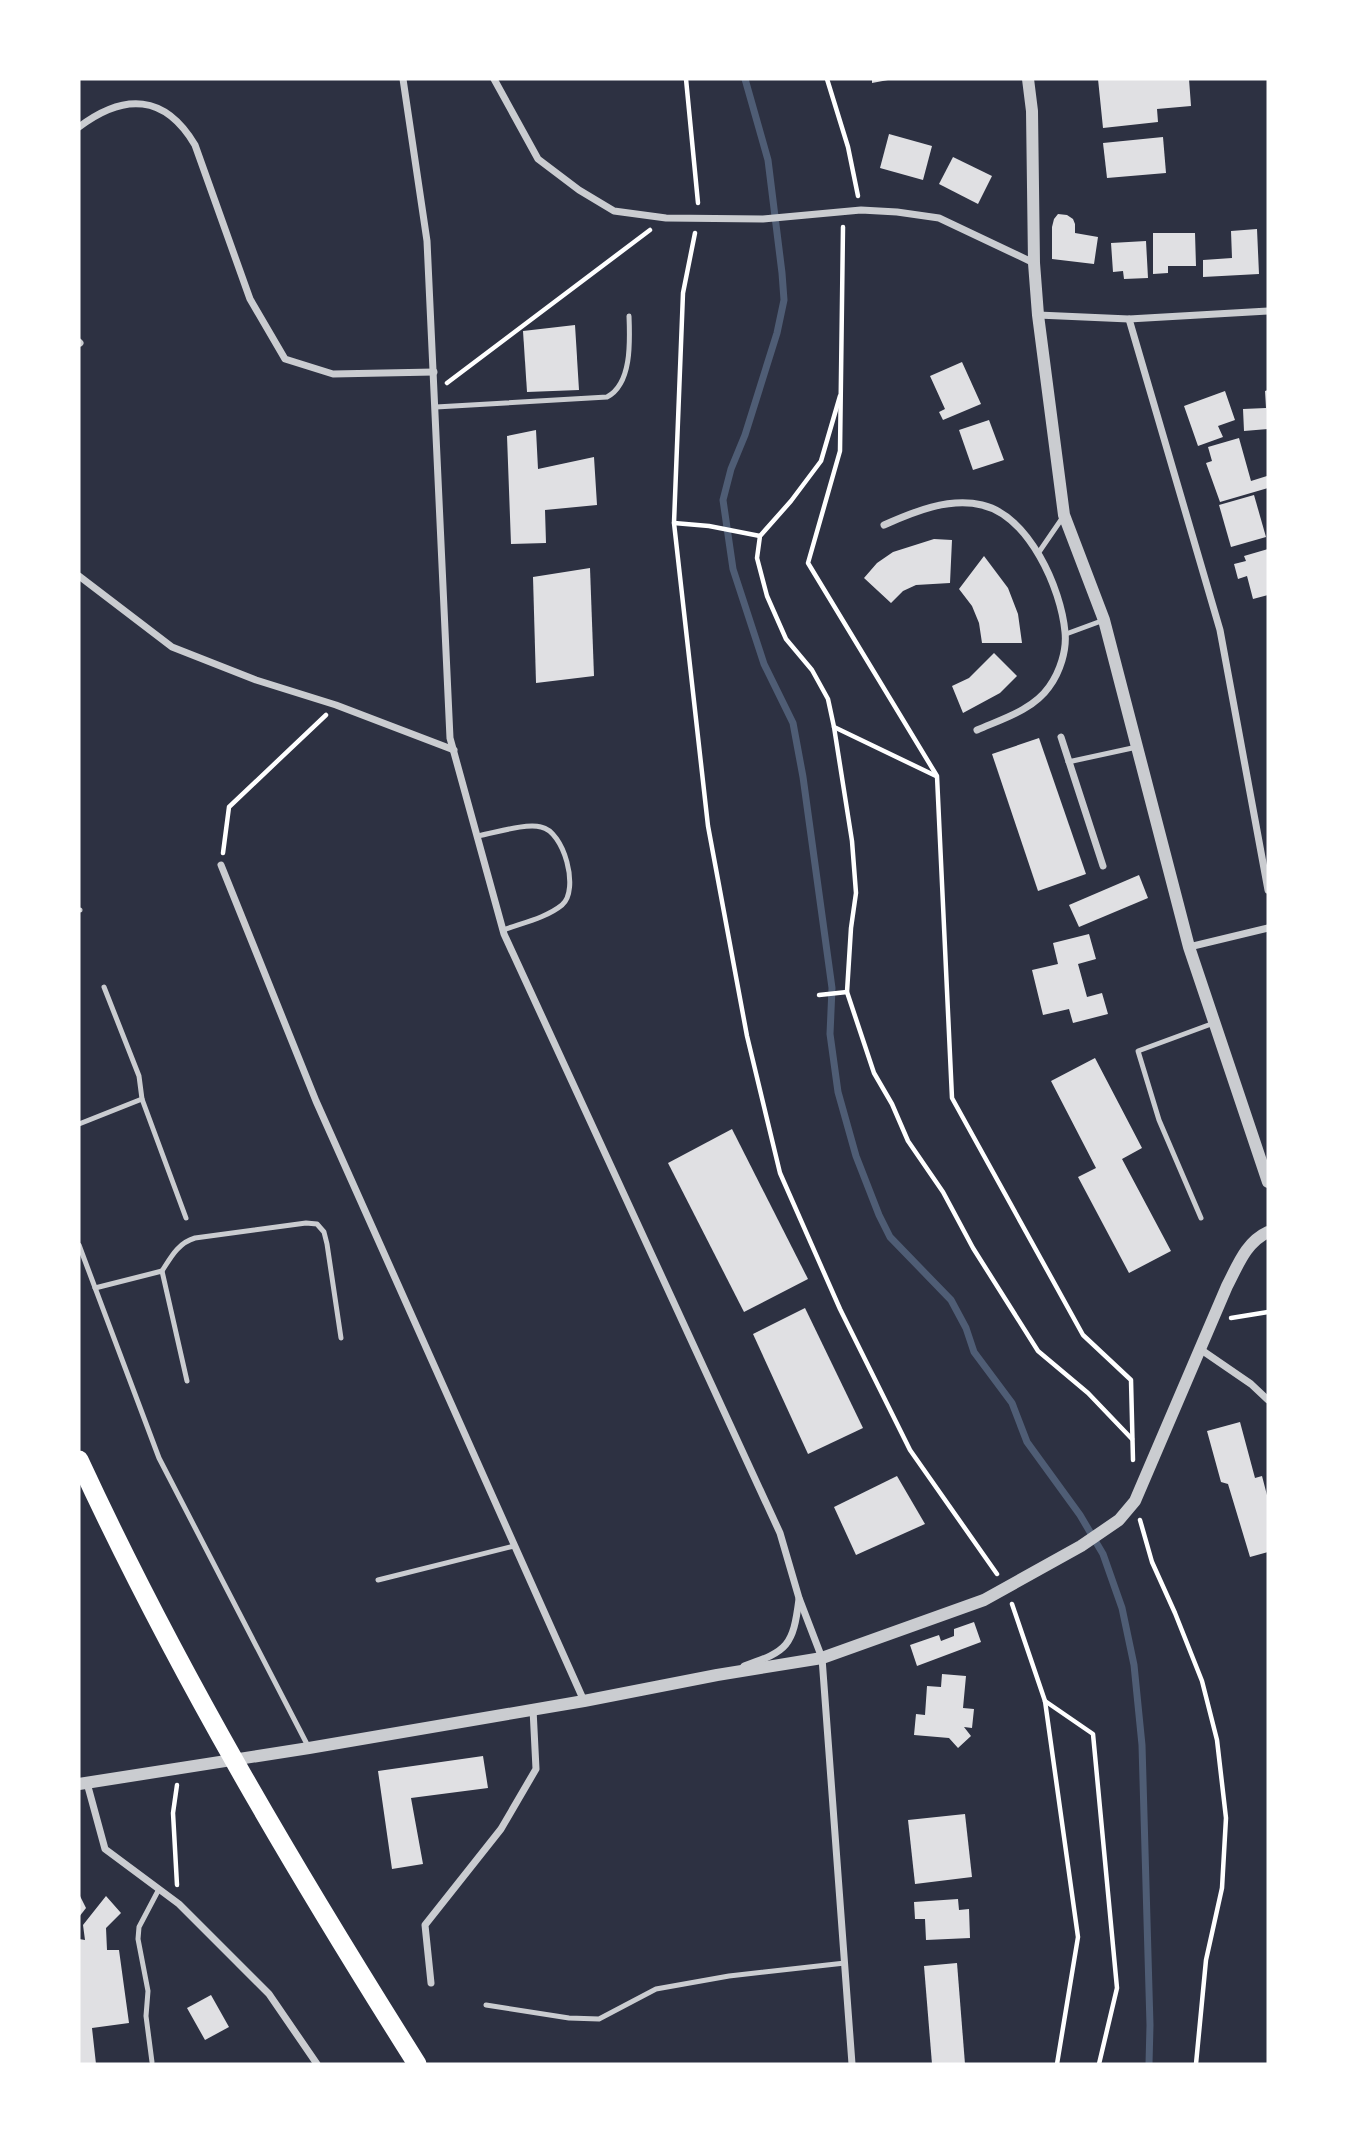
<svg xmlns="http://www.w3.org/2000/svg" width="1347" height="2143" font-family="'PT Sans Narrow',sans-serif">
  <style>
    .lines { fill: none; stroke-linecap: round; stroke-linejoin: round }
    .stream { stroke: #4f5d75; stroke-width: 7 }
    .building { fill: #e0e0e3 }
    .path { stroke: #fff; stroke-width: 4.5 }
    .service { stroke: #caccd0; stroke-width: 5 }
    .minor { stroke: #caccd0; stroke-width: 7 }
    .tertiary { stroke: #caccd0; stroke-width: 12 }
    .trunk { stroke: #fff; stroke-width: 19 }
  </style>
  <rect width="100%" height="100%" fill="#2d3142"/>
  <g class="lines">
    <polyline class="stream" points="745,79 768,160 782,273 784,300 777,333 745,435 731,469 723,500 733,569 764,664 793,723 803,777 832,988 830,1034 838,1092 856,1156 879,1215 890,1237 951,1300 966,1328 974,1352 1012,1403 1027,1442 1080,1515 1103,1554 1122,1608 1134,1665 1142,1745 1150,2025 1149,2064"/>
  </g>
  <g class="building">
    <polygon points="872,79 888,79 888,80 872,83"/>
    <polygon points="1098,79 1189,79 1191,106 1157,109 1158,122 1103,128"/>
    <polygon points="889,134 932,146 923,180 880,168"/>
    <polygon points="1163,137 1166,173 1107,178 1103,143"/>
    <polygon points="953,157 992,176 978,204 939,184"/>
    <polygon points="1058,214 1067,215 1073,219 1075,224 1075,233 1098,237 1094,264 1052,259 1052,227 1054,219"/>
    <polygon points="1257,229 1259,274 1203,277 1203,260 1232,258 1231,231"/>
    <polygon points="1153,233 1195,233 1196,266 1168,266 1168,273 1153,274"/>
    <polygon points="1146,241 1148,278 1124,279 1123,271 1113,272 1111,243"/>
    <polygon points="575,325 579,390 527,392 523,331"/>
    <polygon points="962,362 981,404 943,420 939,412 945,409 930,376"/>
    <polygon points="1268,390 1268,429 1244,431 1243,409 1266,408 1265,391"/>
    <polygon points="1225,391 1235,420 1218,426 1223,437 1198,446 1184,406"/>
    <polygon points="989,420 1004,460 973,470 959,430"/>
    <polygon points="536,430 538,469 594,457 597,505 545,510 546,543 511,544 507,436"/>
    <polygon points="1239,438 1251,481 1267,476 1268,488 1220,502 1206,463 1212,461 1208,447"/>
    <polygon points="1254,495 1266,537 1231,547 1219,505"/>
    <polygon points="934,539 952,540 950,583 916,585 903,591 891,603 864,578 877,563 893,552"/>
    <polygon points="1268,549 1268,595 1253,599 1247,576 1238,579 1234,564 1246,561 1244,556"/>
    <polygon points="984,556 1008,588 1018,614 1022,643 982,643 979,623 972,606 959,589"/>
    <polygon points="590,568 594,676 536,683 533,577"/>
    <polygon points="994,653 1017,676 1000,693 963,713 952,686 969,678"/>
    <polygon points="1039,738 1086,874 1038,891 992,754"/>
    <polygon points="1139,875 1148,898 1079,927 1069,905"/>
    <polygon points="1089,934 1096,959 1078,964 1087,997 1102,993 1108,1014 1073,1023 1069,1009 1043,1015 1032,970 1058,964 1053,943"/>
    <polygon points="1095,1058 1142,1148 1122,1159 1171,1251 1129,1273 1078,1177 1096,1168 1051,1081"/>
    <polygon points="732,1129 808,1279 744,1312 668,1163"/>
    <polygon points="805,1308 863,1428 808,1454 753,1334"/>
    <polygon points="1240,1422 1255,1478 1262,1476 1268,1499 1268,1552 1250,1557 1228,1484 1221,1482 1207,1431"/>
    <polygon points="897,1476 925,1524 856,1555 834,1507"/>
    <polygon points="974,1622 981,1642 917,1666 910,1645 939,1635 941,1641 954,1636 954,1629"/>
    <polygon points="942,1674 966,1676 963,1708 974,1709 972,1728 964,1727 971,1736 958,1748 949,1738 914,1735 916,1714 925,1715 927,1686 941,1687"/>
    <polygon points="483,1756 488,1788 411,1798 423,1864 392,1869 378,1771"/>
    <polygon points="965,1814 972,1877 915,1884 908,1820"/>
    <polygon points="79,1894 86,1908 79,1917"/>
    <polygon points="106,1896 121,1913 106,1928 107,1950 119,1950 129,2023 92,2028 96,2064 79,2064 79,1939 85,1940 83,1925"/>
    <polygon points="958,1899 959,1910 969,1909 970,1938 926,1940 925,1919 915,1919 914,1902"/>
    <polygon points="957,1963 965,2064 932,2064 924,1966"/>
    <polygon points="211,1995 229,2027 205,2040 187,2008"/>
  </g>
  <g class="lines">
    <g class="path">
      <polyline points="686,79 698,203"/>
      <polyline points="827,79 848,147 858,196"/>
      <polyline points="843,227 840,451 808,563 937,776 952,1098 1083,1335 1131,1380 1133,1460"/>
      <polyline points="695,233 683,293 674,523 708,826 747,1036 780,1173 840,1309 910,1450 997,1574"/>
      <polyline points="447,383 650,230"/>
      <polyline points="840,396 821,461 791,501 760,536 757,558 767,596 786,639 812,670 828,699 834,727 936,776"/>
      <polyline points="674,523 709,526 760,536"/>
      <polyline points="834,727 852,841 856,893 851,928 847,992 874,1073 892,1104 908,1141 943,1192 973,1248 1038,1351 1088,1393 1132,1439"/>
      <polyline points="223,853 229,807 326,715"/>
      <polyline points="819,995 847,992"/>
      <polyline points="1231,1318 1268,1312"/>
      <polyline points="1140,1520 1152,1562 1175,1613 1202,1681 1217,1740 1226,1818 1222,1888 1206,1960 1196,2064"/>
      <polyline points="1012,1604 1045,1701 1078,1937 1057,2064"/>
      <polyline points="1045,1701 1093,1734 1117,1988 1099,2064"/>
      <polyline points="177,1785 173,1813 177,1885"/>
    </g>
    <g class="service">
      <path d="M436,407L607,397C632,384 630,341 629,316"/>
      <polyline points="1039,552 1063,517"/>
      <polyline points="1066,634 1104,620"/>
      <polyline points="1068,762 1137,747"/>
      <path d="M477,836C495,833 525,823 541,827C564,831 580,890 562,905C546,918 522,923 503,930"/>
      <polyline points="79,910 80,910"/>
      <polyline points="104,987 139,1076 142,1099"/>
      <polyline points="79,1124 142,1099 186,1218"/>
      <polyline points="1201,1218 1159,1120 1138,1051 1214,1023"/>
      <polyline points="79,1245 159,1458 309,1748"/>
      <path d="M162,1271C171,1257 178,1243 195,1238L306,1223L317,1224L324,1232L327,1244L341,1338"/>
      <polyline points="95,1288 162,1271 187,1381"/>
      <polyline points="378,1580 514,1546"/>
      <polyline points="486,2005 569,2018 599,2019 656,1989 729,1976 845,1963"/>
      <polyline points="152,2062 146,2016 148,1991 138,1939 139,1927 159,1889"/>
    </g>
    <g class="minor">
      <polyline points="403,79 427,241 450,738 504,934 780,1533 799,1598 822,1658 852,2064"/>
      <polyline points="494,79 538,159 579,190 614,211 666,218 763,219 861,210 897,212 939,218 1034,263"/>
      <path d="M79,127C124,93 165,94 195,145L250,299L285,359L333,374L434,372"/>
      <polyline points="1038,315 1129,319 1268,311"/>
      <polyline points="1129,319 1220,630 1268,890"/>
      <polyline points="79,342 80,343"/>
      <path d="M884,525C913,512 949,497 982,505C1029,516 1061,588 1065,632C1067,650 1060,672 1049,687C1033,710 1002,719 977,730"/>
      <polyline points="79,576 172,647 256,680 336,705 454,750"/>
      <polyline points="1061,737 1103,866"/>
      <polyline points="221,865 316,1101 584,1701"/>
      <polyline points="1189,947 1268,928"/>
      <polyline points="1200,1349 1251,1384 1268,1400"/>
      <path d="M744,1666C788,1651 793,1646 799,1599"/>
      <polyline points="87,1783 105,1849 179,1904 269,1994 317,2064"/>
      <polyline points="431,1983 425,1925 501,1829 536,1769 533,1709"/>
    </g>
    <g class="tertiary">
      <polyline points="1028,79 1032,111 1034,263 1038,315 1064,515 1104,620 1189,947 1268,1182"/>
      <path d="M79,1784L309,1748L584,1701L717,1675L822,1658L984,1600L1081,1546L1119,1520L1135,1501L1227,1286C1238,1265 1246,1242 1268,1232"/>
    </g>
    <path class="trunk" d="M79,1460C176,1670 294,1869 417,2064"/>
  </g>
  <rect width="1347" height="2143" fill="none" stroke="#ffffff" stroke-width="161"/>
</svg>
